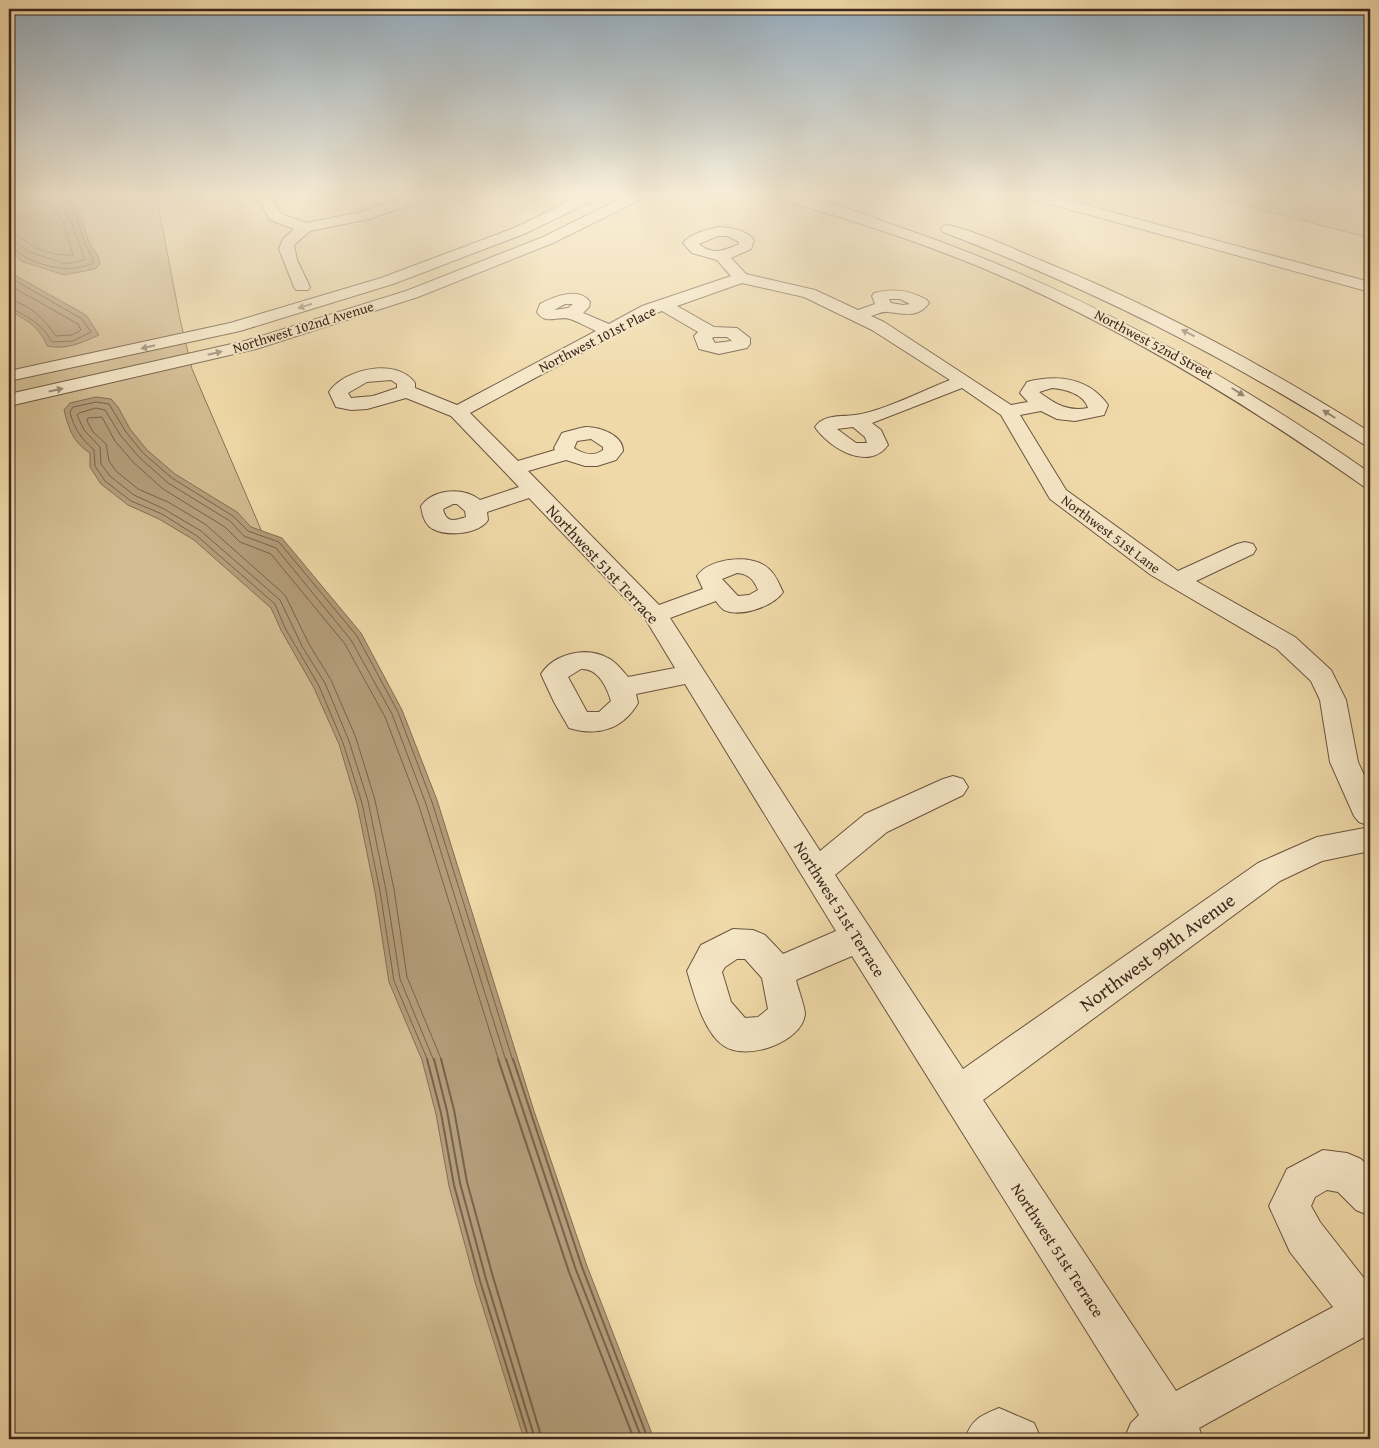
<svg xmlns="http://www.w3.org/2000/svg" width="1379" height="1448" font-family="'Gentium Book Plus',serif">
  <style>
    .green { fill: #d2bb90; stroke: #887156 }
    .water { fill: #b39c79; stroke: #846d54 }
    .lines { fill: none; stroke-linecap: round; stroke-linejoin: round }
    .shore-far1 { stroke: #78624b; stroke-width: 1 }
    .shore { stroke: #78624b; stroke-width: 2 }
    .minor-casing { stroke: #6a5440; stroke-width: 2 }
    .minor { fill: #f5e6c6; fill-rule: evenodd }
    .oneway { fill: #998672 }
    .labels { text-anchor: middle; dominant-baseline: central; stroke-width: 4; stroke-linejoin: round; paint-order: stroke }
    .far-street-label { font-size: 14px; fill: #3d271d; stroke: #f5e6c6 }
    .street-label { font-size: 16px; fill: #3d271d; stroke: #f5e6c6 }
    .near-street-label { font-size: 19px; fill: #3d271d; stroke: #f5e6c6 }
  </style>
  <rect width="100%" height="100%" fill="#f0d9a8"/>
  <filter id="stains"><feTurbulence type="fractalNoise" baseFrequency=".004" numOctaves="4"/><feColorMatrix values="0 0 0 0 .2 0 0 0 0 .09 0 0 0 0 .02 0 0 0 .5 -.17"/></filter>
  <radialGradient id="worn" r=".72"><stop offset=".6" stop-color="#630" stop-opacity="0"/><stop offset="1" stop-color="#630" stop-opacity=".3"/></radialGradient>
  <g class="green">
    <polygon points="9,194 156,194 180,319 192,369 605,1331 642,1439 9,1439"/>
    <polygon points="1200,194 1331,194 1370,203 1370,238"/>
  </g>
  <g class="water">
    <polygon points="9,194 67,194 81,216 89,242 98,256 100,264 95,269 64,275 21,261 14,253 9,252"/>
    <path d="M9,272L86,315L99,335C81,343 67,350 47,346C39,326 27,321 9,310Z"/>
    <path d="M96,397L111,399L118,407L130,429L147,450L175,474L237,512L251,527L282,538L361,633L402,710L437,800L534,1111L587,1266L654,1439H524L475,1282L449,1186L436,1114L422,1060L389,982L375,892L357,804L339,744L314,688L281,630L271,608L194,540L159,519L128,505L101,484L90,467V453C73,442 69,430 64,410L70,403Z"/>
  </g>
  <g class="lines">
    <g class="shore-far1">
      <path d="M9,233C18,234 23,239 30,244C41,252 60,256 73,255L64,224L51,203L49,194"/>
      <polyline points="9,241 18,243 27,251 65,264 85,260 71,221 58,201 57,194"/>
      <path d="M9,247C16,249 19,254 25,257C47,268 71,273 93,263V258L85,244L77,218L63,194"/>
      <path d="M9,277L82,319L91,332L73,341L52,342C42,323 27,317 9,307"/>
      <path d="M9,285L78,324L81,330L72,335L56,336C44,319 30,304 9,300"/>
      <path d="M428,1061L394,981L380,891L362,803L343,743L319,686L285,628L275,604L197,536L162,514L131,501L105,481L95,466L94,450C81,438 74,429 70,412L73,407L96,402L109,404L126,432L143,453L172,478L233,516L248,531L279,542L357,636L398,712L432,802L513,1061"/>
      <polyline points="434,1061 400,979 386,890 368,801 349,741 325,683 303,648 280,600 201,531 164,509 134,495 110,476 101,464 100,447 84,430 77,415 79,413 96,408 105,410 121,436 139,457 168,483 230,521 244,536 276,548 351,640 392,714 426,804 506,1061"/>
      <polyline points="442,1061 407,977 394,889 375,800 356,738 331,680 309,644 285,595 205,524 168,502 138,489 116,471 109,461 106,444 93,432 87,421 88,418 102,417 115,441 133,462 163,489 225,527 240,542 271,554 345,644 385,717 419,806 499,1061"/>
    </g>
    <g class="shore">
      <polyline points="427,1059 441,1113 454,1185 480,1281 529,1439"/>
      <polyline points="434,1059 447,1111 460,1183 486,1279 535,1439"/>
      <polyline points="441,1059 454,1110 467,1182 493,1277 542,1439"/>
      <polyline points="498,1059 569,1272 634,1439"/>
      <polyline points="506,1059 576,1270 642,1439"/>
      <polyline points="513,1059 582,1267 648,1439"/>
    </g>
    <g class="minor-casing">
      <g id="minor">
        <polygon points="256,194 270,194 281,214 306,223 361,212 415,194 435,194 433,197 369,219 310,231 294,245 297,260 310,287 308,290 296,290 294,287 279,249 283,239 294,229 270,220"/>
        <polygon points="584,194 602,194 600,197 524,234 393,284 240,331 9,381 9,371 230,323 381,278 514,228"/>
        <polygon points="630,194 648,194 646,197 553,243 418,297 256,349 9,406 9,394 245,341 406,291 543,237"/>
        <path d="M770,194C815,194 860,213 902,228C1070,285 1224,371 1370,473V488L1363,486C1250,406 1134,335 1008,279C931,245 852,220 772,197Z"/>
        <polygon points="1023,194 1045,194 1370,282 1370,292 1025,197"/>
        <path d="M948,225C982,233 1015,250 1047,263C1160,309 1267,367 1370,432V446L1363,444C1227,357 1094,290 943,232L941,229L943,226Z"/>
        <path d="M718,227C730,227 746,230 754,240L751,249L731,258L746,274L815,290L858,310L875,304L872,296L874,293C894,288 909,290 927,300L929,303C918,319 903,313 887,312C882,311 876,315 871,316L884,322L1011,405L1028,402L1020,393L1027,382C1058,374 1089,378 1108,405L1104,415L1075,421L1057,419L1041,411L1020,415L1066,490L1178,571L1237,544L1245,542L1253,544L1256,549L1253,554L1196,581L1295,637L1331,670L1346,700L1358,762L1370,788V826L1359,822L1354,816L1330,762L1320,700L1311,681L1277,649L1151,575L1050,499L1001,415L962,388L872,423L881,430L888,445C869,472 829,448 815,427C824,414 841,417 855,415C881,412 924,390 950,380L872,330L804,297L742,283L677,306L714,327L737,328L750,338V344L747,348L719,354L699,349L694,336L698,332L662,311L654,314L470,413L518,461L555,450L554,448L562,433C570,431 578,428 586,427C600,427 623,435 623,451L616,460L597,466H585L566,460L528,471L659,605L703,589L697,576C709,558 753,553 769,569C776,575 779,584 783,592C774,606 741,618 724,610C721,608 718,604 716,601L670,618L820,851L865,814L943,779L953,776L963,779L968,787L963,795L887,832L835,875L963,1069L1258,863L1317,837L1370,827V851L1322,861L1280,881L983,1100L1176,1391L1333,1307L1290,1252L1269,1206L1287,1169L1323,1150L1347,1153L1361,1159L1370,1168V1216L1356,1210L1338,1192L1327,1190L1315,1197L1311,1206L1320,1222L1370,1286V1334L1199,1428L1203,1439H1124L1131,1423L1139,1415L852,956L796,980C798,989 805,1007 805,1014C802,1043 746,1061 724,1046C703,1032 694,993 687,971L701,945L733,929L753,930L765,935L783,954L836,931L685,684L636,694L638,703C623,729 598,737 569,728L554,702L541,674C554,653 587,646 608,658C616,662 622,670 628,677L675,668L646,620L529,498L487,512L488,520C479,534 448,537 433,529C425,525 422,515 421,506C434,488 464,487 480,500L519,487L451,416L406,398L367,409L351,410L336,407L329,392C344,369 397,357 415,383V388L457,405L596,331C587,327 579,322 570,319C558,315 546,326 537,312L540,304C553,297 579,286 590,302L589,307L583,313L609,324L642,306L731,276L717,260L692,253L683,243C690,233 707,230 718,227ZM718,236H728L739,242V244C726,250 712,256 699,244ZM889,299H900L910,304L903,305L891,303ZM565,304H573L568,308L554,310ZM714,337H727L732,341L715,343L712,338ZM391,380L397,384V388L373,396L351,398L348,393L367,382ZM1052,388C1065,389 1084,394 1088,408C1068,412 1055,404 1039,392ZM853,427L865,437L867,443H856L837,429ZM591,439L603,447V450C594,457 583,454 574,448L577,441ZM453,504H457L465,511L466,517C454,521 446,523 443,509ZM737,573C749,574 754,580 758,590L749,595L738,596L722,579ZM581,669C598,668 607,687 611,701L599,712H587L568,677ZM737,959H745L762,978L768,1009L758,1017L745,1018L731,1002L722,972L725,967Z"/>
        <path d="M999,1408L1034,1423L1041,1439H965C972,1419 980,1416 999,1408Z"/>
      </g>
    </g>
    <use href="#minor" class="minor"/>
  </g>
  <defs><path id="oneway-solid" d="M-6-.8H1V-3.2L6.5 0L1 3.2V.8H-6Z" transform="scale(1.25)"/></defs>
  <g class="oneway">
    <use href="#oneway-solid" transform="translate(305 306) rotate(163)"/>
    <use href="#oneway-solid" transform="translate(1188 333) rotate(-153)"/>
    <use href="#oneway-solid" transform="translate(148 347) rotate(167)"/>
    <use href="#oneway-solid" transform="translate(215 353) rotate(-13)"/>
    <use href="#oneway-solid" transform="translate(56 390) rotate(-12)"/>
    <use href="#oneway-solid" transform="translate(1238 392) rotate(32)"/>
    <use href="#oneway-solid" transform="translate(1329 414) rotate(-148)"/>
  </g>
  <linearGradient id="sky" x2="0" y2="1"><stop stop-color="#93aabc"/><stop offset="0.49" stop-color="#f8eed8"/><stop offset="1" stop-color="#f8eed8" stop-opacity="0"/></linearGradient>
  <rect width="1379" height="397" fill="url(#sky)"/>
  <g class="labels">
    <g class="far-street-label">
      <text transform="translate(303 327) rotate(-17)">Northwest 102nd Avenue</text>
      <text transform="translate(597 339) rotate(-27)">Northwest 101st Place</text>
      <text transform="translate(1154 344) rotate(28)">Northwest 52nd Street</text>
      <text transform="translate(1111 534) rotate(37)">Northwest 51st Lane</text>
    </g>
    <g class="street-label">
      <text transform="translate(603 564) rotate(47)">Northwest 51st Terrace</text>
      <text transform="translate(840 909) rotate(58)">Northwest 51st Terrace</text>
      <text transform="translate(1058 1250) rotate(57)">Northwest 51st Terrace</text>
    </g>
    <g class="near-street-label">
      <text transform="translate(1157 952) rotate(-36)">Northwest 99th Avenue</text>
    </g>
  </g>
  <rect width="1379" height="1448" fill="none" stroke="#f0d9a8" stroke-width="30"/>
  <rect x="10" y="10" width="1359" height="1428" fill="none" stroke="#3d271d" stroke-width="2.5"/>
  <rect x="15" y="15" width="1349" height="1418" fill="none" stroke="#3d271d"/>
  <rect width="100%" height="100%" filter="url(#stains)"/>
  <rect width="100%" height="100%" fill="url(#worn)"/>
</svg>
